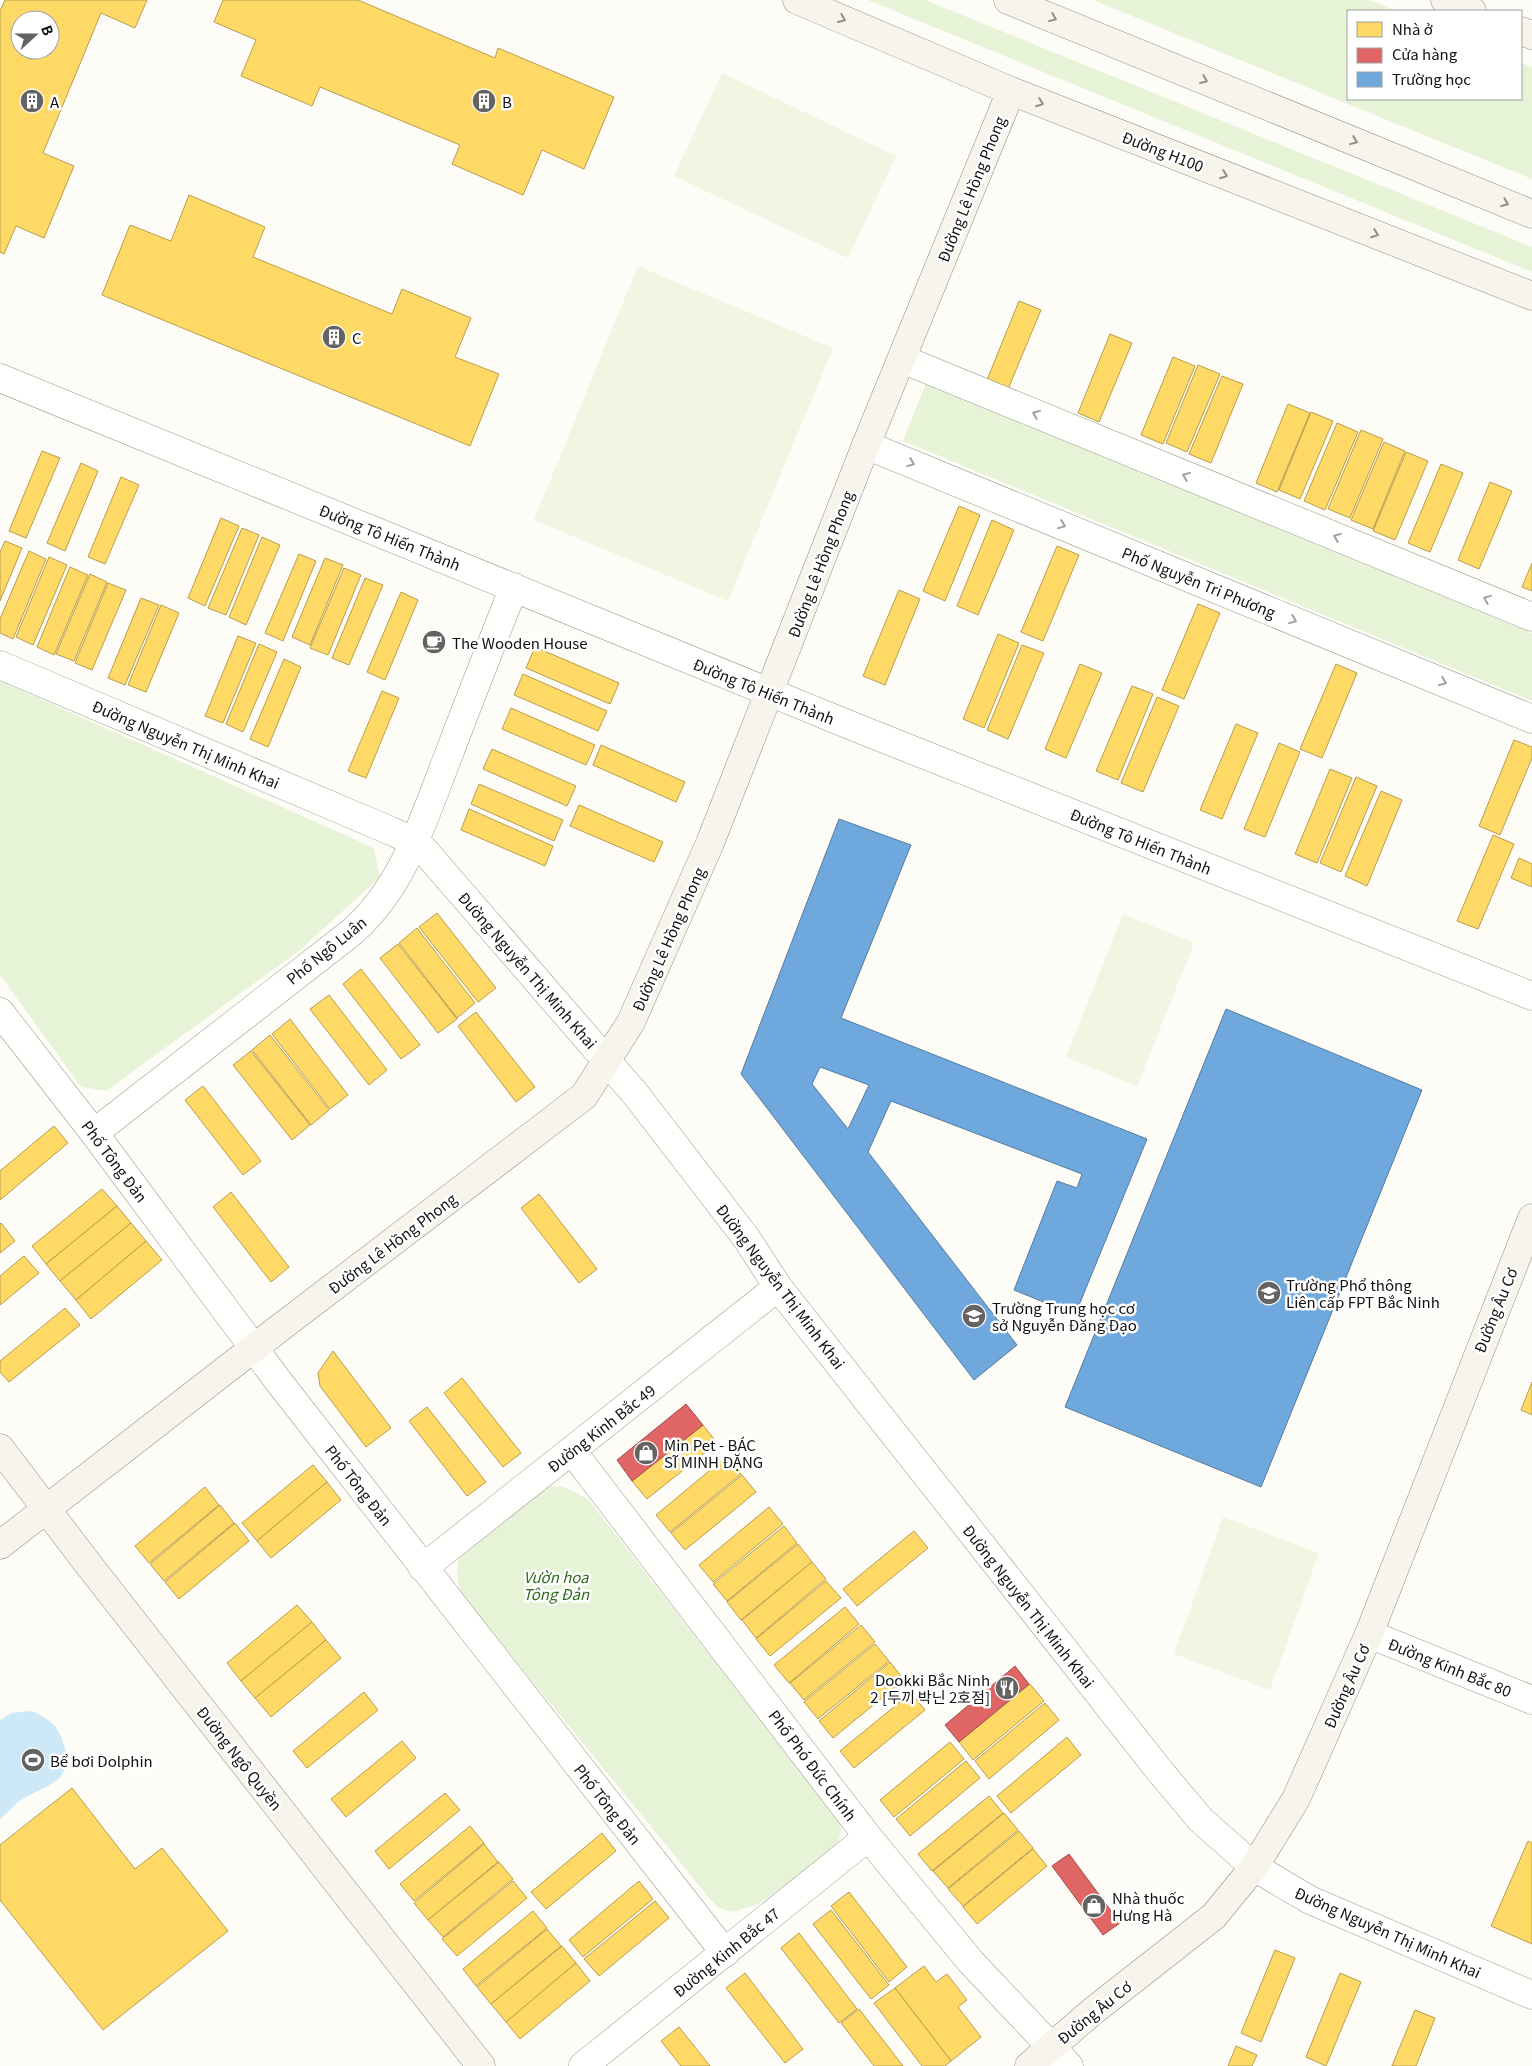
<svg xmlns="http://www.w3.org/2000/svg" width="1532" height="2066" font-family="Georgia,'Noto Sans KR',serif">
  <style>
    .green { fill: #e7f3d7 }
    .pitch { fill: #f0f6e1 }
    .water { fill: #cde8f7 }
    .homes { fill: #ffd966; stroke: #b89d4c; fill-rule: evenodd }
    .shops { fill: #e06666; stroke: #a24c4c }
    .schools { fill: #6fa8dc; stroke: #537b9f; fill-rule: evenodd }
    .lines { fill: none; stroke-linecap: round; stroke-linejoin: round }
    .street-casing { stroke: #979795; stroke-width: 29 }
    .secondary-casing { stroke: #8e8d8b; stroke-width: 29 }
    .street { stroke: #fffffe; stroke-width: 28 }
    .secondary { stroke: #f6f4eb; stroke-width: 28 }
    .oneway { stroke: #8f8e89 }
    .oneway2 { stroke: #a0a09f }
    .labels { text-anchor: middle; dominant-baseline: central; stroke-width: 5; stroke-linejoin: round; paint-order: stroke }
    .poi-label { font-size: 15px; fill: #111; stroke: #fff; text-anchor: start }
    .street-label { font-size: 15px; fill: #111; stroke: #fff }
    .park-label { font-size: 15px; font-style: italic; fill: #2f6b1f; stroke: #fff }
  </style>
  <rect width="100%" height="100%" fill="#fdfcf7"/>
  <g class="green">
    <polygon points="868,0 925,0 1532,247 1532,272"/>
    <polygon points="1093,0 1369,0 1396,11 1348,11 1348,99 1521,99 1521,63 1532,67 1532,179"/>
    <polygon points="926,383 1532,633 1532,701 903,441"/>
    <polygon points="0,681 374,848 380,877 300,950 106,1091 81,1087 0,975"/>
    <path d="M552,1486L564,1487L588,1499L838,1820L842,1829L836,1849L758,1904L733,1912L719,1908L710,1899L462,1595C457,1582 455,1567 461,1553C465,1545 528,1500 540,1490Z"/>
  </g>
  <g class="pitch">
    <polygon points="722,73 896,156 848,258 674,176"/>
    <polygon points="638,266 833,348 728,601 534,520"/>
    <polygon points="1123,914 1194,943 1137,1086 1066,1057"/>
    <polygon points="1223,1517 1319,1553 1270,1690 1174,1654"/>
  </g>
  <path class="water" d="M31,1711C47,1717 58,1725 63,1742C75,1779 52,1783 26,1797C17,1801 8,1812 0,1819V1720L12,1713Z"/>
  <g class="homes">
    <path d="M5,0H147L135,28L101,13L43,153L74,166L44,238L16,226L4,254L0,252V11ZM20,20H50V50H20Z"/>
    <polygon points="223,0 358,0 495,58 498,48 614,97 584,169 542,150 523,195 452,164 460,145 320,87 312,106 241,76 256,40 214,22"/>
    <polygon points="189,195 265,227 253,257 392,314 402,289 471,318 455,357 499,374 470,446 102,295 130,225 171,241"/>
    <polygon points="1019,301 1041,310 1008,389 987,380"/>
    <polygon points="1110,334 1132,343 1099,422 1078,413"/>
    <polygon points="1173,357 1195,366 1163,444 1141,435"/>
    <polygon points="1198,365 1220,374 1187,452 1166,443"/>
    <polygon points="1222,376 1243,384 1211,463 1189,454"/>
    <polygon points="1288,404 1310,413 1277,492 1256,483"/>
    <polygon points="1311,412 1333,421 1300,499 1279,490"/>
    <polygon points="1337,423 1358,432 1325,510 1304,501"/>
    <polygon points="1361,430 1383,439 1350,518 1328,509"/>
    <polygon points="1384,442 1405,451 1373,529 1351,520"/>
    <polygon points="42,451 60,458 26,538 9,531"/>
    <polygon points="1406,452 1428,461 1395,540 1373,531"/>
    <polygon points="81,463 98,471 65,551 47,543"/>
    <polygon points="1441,464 1463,473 1430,552 1408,543"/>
    <polygon points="121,477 139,485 105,564 88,557"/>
    <polygon points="1490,482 1512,491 1479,569 1458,560"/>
    <polygon points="959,506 980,515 945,601 923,591"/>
    <polygon points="221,518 239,526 205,606 188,598"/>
    <polygon points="992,520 1014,530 978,615 957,606"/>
    <polygon points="242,528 259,535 226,615 208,608"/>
    <polygon points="262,537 280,545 246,625 229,617"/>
    <polygon points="5,541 22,548 0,601 0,552"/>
    <polygon points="1057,546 1079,555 1043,641 1021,632"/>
    <polygon points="29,551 46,559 13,639 0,633 0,619"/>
    <polygon points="299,554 316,561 283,641 265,633"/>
    <polygon points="49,557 67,565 33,645 16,637"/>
    <polygon points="325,558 343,565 310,645 292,637"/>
    <polygon points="1532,563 1532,591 1522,587"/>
    <polygon points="70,567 88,575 54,655 37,647"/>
    <polygon points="344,568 361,575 328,655 310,648"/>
    <polygon points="90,574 107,582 74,661 56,654"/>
    <polygon points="365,578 383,585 349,665 332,658"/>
    <polygon points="108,583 126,590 92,670 75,663"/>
    <polygon points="899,590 920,599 885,685 863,676"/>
    <polygon points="401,592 418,600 385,680 367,672"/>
    <polygon points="141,598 159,605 125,685 108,678"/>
    <polygon points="1198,604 1220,613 1184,699 1162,690"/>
    <polygon points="161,605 179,613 146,692 128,685"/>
    <polygon points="998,634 1019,643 984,728 963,719"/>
    <polygon points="238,636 256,643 223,723 205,716"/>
    <polygon points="259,644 277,652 243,732 226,724"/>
    <polygon points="1022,645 1044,653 1008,739 987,730"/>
    <polygon points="535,647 619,683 610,704 526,668"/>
    <polygon points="284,659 301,667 268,747 250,739"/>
    <polygon points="1080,664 1102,673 1066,758 1045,749"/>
    <polygon points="1336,664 1357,673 1322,758 1300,749"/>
    <polygon points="523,674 607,711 598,731 514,695"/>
    <polygon points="1132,686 1153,694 1118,780 1096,771"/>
    <polygon points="382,691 399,698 366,778 348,771"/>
    <polygon points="1157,697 1179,706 1143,792 1121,783"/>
    <polygon points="511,708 595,745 586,765 502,729"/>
    <polygon points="1236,724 1258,733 1222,819 1200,810"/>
    <polygon points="1514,740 1532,747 1532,758 1500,835 1479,826"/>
    <polygon points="1279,743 1300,752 1265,837 1244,829"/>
    <polygon points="601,745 685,782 676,802 593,765"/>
    <polygon points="492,749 576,786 567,806 483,769"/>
    <polygon points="1330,769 1352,778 1317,863 1295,854"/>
    <polygon points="1356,777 1377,786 1341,872 1320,863"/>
    <polygon points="479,784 563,820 554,841 471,804"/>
    <polygon points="1381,791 1402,800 1367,886 1345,876"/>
    <polygon points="579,805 663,842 654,862 570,826"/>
    <polygon points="469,809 553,846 545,866 461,830"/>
    <polygon points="1493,835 1514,844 1478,929 1457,921"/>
    <polygon points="1519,858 1532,864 1532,887 1511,878"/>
    <polygon points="437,913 496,988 478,1002 419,927"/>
    <polygon points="417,928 475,1003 457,1018 399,943"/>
    <polygon points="398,944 457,1019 438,1033 380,958"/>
    <polygon points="361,969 420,1045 401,1059 343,984"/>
    <polygon points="329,995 387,1070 369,1085 310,1009"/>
    <polygon points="476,1012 535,1087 516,1102 458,1026"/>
    <polygon points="290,1019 348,1095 330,1109 272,1034"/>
    <polygon points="270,1035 329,1110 311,1125 252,1050"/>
    <polygon points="251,1051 310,1125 292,1140 233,1065"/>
    <polygon points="203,1086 261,1161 243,1175 185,1100"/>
    <polygon points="54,1126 68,1143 0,1200 0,1171"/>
    <polygon points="102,1189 117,1206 46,1264 32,1246"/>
    <polygon points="231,1192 289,1267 271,1282 213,1207"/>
    <polygon points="539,1194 597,1269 579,1283 521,1208"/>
    <polygon points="117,1206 131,1223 60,1281 46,1264"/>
    <polygon points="1,1223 15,1241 0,1253 0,1224"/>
    <polygon points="131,1223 146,1241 76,1300 60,1281"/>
    <polygon points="146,1241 162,1260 91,1319 76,1300"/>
    <polygon points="24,1256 39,1273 0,1305 0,1276"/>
    <polygon points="65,1308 80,1325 9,1382 0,1372 0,1361"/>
    <polygon points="333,1351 391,1428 366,1447 320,1386 318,1373"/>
    <polygon points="462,1378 521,1453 503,1467 444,1393"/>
    <polygon points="1532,1382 1532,1415 1521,1410"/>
    <polygon points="427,1407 486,1482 467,1496 409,1421"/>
    <polygon points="703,1425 717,1443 647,1499 632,1481"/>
    <polygon points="726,1457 741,1474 670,1532 656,1515"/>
    <polygon points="313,1465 327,1482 257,1541 242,1523"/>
    <polygon points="742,1475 756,1492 685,1550 671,1533"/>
    <polygon points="327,1482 341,1500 271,1558 257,1541"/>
    <polygon points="205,1487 219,1505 149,1563 135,1546"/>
    <polygon points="220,1505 234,1523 164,1581 150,1564"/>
    <polygon points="769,1507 783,1524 713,1582 699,1565"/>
    <polygon points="235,1523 249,1541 179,1599 165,1582"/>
    <polygon points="784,1526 797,1543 727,1601 713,1584"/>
    <polygon points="914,1531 928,1548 857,1606 843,1589"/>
    <polygon points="798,1544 812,1562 741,1620 727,1602"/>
    <polygon points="812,1562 826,1579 756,1638 742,1620"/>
    <polygon points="826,1581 841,1598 770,1656 756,1639"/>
    <polygon points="297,1605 312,1622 241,1681 227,1663"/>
    <polygon points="845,1607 859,1624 789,1683 774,1665"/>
    <polygon points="312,1622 326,1640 255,1698 241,1681"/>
    <polygon points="861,1625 875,1642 804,1700 790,1683"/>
    <polygon points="326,1640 341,1658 271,1717 255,1698"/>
    <polygon points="875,1644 889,1661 818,1719 804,1702"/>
    <polygon points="890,1662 904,1680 833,1738 819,1721"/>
    <polygon points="1030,1684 1044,1701 973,1760 959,1742"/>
    <polygon points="364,1692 378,1710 307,1768 293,1751"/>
    <polygon points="911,1693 925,1710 854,1768 840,1751"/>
    <polygon points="1045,1703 1059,1720 989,1779 975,1761"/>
    <polygon points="1067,1737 1081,1755 1011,1813 997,1796"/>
    <polygon points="402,1741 416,1758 346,1817 331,1799"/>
    <polygon points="950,1742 964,1759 894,1817 880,1800"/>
    <polygon points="966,1761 980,1778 910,1836 896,1819"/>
    <polygon points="72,1788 135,1869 162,1848 228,1931 103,2030 0,1900 0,1845"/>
    <polygon points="445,1793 460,1810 389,1869 375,1851"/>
    <polygon points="989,1796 1003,1813 932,1871 918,1854"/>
    <polygon points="1004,1813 1018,1830 948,1888 933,1871"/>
    <polygon points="470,1826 484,1843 414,1901 400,1884"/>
    <polygon points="1019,1831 1033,1848 963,1906 948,1889"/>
    <polygon points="602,1833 616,1851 546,1909 531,1892"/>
    <polygon points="1528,1841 1532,1843 1532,1944 1491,1926"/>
    <polygon points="484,1844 498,1862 428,1920 414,1903"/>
    <polygon points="1033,1849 1047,1866 977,1924 963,1907"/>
    <polygon points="499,1862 513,1879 443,1937 428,1920"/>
    <polygon points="513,1881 527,1898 457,1956 442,1939"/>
    <polygon points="639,1881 653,1899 583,1957 569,1940"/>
    <polygon points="849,1892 907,1967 889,1982 831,1906"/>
    <polygon points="655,1901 669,1918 599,1976 584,1959"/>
    <polygon points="831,1910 889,1985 871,1999 813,1924"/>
    <polygon points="533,1911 547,1928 476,1986 463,1969"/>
    <polygon points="547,1929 561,1946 491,2004 477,1987"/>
    <polygon points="799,1933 857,2009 839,2023 781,1948"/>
    <polygon points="562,1946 576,1963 506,2022 491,2004"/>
    <polygon points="1275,1950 1295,1958 1261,2042 1241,2033"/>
    <polygon points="576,1963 590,1981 520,2039 506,2022"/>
    <polygon points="924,1966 936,1982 947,1974 967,2000 958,2007 981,2037 951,2061 895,1988"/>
    <polygon points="745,1973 803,2049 785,2063 726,1988"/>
    <polygon points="1340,1973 1361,1982 1326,2066 1306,2057"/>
    <polygon points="895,1988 951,2061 945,2066 922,2066 874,2003"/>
    <polygon points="859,2009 903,2066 874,2066 841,2023"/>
    <polygon points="1415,2010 1435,2018 1416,2066 1392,2066"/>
    <polygon points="679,2027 710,2066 681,2066 661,2041"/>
    <polygon points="1236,2046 1257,2055 1252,2066 1228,2066"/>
  </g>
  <g class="shops">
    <polygon points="686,1404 703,1425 632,1481 617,1460"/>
    <polygon points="1015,1666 1029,1684 959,1742 945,1725"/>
    <polygon points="1069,1854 1120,1923 1103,1935 1052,1866"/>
  </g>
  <g class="schools">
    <path d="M839,819L911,845L841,1018L1147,1139L1075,1315L1014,1290L1057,1181L1077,1188L1082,1174L891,1101L868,1152L1017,1345L974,1380L741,1074ZM820,1067L869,1085L848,1129L812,1084Z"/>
    <polygon points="1226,1009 1422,1090 1261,1487 1065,1407"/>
  </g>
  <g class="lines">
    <g class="street-casing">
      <g id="street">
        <polyline points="902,359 1532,617"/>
        <polyline points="0,378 857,728 1532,996"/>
        <polyline points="866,445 1532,719"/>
        <polyline points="0,665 391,831 415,842 424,850 637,1096 747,1239 778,1287 1159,1770 1200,1819 1254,1867 1310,1900 1532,1995"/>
        <polyline points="0,1012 94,1133 279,1382 725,1953"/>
        <path d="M94,1133L352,932C405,885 424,817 449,754C470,698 492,643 514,587"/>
        <polyline points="572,1451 868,1837 971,1962 1069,2066"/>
        <polyline points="423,1568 778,1287"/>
        <polyline points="1369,1634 1532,1700"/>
        <polyline points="583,2066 868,1837"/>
      </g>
    </g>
    <g class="secondary-casing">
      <g id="secondary">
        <polyline points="797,0 1011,91 1532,296"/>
        <polyline points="1008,0 1532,214"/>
        <polyline points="1445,0 1472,11"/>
        <polyline points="1521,31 1532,35"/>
        <polyline points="0,1448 85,1560 481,2066"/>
        <polyline points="0,1545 281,1327 584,1096 631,1022 710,843 866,445 1011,91"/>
        <polyline points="1029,2066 1093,2011 1214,1916 1254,1867 1296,1799 1369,1634 1532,1218"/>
      </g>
    </g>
    <use href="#street" class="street"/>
    <use href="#secondary" class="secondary"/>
  </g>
  <defs><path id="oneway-chevron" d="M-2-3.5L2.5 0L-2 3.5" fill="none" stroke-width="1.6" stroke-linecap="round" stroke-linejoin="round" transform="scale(1.25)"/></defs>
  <g class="oneway">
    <use href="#oneway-chevron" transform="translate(1053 18) rotate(22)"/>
    <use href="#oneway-chevron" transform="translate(842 19) rotate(23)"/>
    <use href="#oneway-chevron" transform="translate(1204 80) rotate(22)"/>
    <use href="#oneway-chevron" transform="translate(1040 103) rotate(21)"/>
    <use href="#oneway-chevron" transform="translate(1354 141) rotate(22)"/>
    <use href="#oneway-chevron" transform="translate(1224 175) rotate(21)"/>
    <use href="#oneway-chevron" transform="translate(1505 203) rotate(22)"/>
    <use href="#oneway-chevron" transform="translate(1375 234) rotate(21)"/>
  </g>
  <g class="oneway2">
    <use href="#oneway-chevron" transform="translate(1036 414) rotate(-158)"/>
    <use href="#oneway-chevron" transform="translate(911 463) rotate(22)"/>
    <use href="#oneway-chevron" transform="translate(1186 476) rotate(-158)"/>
    <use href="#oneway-chevron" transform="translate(1062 525) rotate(22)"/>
    <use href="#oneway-chevron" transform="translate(1337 537) rotate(-158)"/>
    <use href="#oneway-chevron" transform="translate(1487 599) rotate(-158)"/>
    <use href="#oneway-chevron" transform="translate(1293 620) rotate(22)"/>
    <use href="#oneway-chevron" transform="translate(1443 682) rotate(22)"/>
  </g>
  <defs>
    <g id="building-disc" transform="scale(1.25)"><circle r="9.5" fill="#646362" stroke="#fff"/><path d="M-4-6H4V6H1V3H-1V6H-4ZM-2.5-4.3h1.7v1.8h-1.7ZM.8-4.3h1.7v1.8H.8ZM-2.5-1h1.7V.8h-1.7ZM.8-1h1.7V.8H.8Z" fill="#fff"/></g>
    <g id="cafe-disc" transform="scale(1.25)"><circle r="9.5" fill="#646362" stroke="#fff"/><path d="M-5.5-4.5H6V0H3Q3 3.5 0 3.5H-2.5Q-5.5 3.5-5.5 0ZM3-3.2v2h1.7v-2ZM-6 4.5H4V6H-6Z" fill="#fff"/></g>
    <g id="school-disc" transform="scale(1.25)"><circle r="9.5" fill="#646362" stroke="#fff"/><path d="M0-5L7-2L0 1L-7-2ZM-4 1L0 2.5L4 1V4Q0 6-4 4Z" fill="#fff"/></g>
    <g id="shop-disc" transform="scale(1.25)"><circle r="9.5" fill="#646362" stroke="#fff"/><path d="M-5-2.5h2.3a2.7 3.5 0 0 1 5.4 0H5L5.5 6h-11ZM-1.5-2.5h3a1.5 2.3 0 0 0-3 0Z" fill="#fff"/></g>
    <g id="restaurant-disc" transform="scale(1.25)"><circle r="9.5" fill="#646362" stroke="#fff"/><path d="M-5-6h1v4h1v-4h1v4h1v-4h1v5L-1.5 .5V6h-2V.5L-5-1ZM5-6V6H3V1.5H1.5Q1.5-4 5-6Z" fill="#fff"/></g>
    <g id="stadium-disc" transform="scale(1.25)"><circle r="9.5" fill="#646362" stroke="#fff"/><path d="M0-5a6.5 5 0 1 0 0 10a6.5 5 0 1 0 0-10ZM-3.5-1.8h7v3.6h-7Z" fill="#fff"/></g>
  </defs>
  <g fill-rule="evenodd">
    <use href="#building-disc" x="32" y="101"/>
    <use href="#building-disc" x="484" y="101"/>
    <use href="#building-disc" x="334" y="337"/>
    <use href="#cafe-disc" x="434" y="642"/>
    <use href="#school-disc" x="1269" y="1293"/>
    <use href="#school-disc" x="974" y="1316"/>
    <use href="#shop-disc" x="646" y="1453"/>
    <use href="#restaurant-disc" x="1007" y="1688"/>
    <use href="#stadium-disc" x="33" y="1760"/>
    <use href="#shop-disc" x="1094" y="1906"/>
  </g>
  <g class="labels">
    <g class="poi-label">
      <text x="50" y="101">A</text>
      <text x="502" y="101">B</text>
      <text x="352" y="337">C</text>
      <text x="452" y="642">The Wooden House</text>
      <text x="1286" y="1284">Trường Phổ thông<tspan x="1286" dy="17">Liên cấp FPT Bắc Ninh</tspan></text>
      <text x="992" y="1307">Trường Trung học cơ<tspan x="992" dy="17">sở Nguyễn Đăng Đạo</tspan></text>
      <text x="664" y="1444">Min Pet - BÁC<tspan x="664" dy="17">SĨ MINH ĐẶNG</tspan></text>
      <text x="990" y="1679" text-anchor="end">Dookki Bắc Ninh<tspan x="990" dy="17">2 [두끼 박닌 2호점]</tspan></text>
      <text x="50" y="1760">Bể bơi Dolphin</text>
      <text x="1112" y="1897">Nhà thuốc<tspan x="1112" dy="17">Hưng Hà</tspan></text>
    </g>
    <g class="street-label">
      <text transform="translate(1163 151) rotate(21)">Đường H100</text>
      <text transform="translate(971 189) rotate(-68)">Đường Lê Hồng Phong</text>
      <text transform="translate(390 537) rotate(22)">Đường Tô Hiến Thành</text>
      <text transform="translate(820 564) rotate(-69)">Đường Lê Hồng Phong</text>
      <text transform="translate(1199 582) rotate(22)">Phố Nguyễn Tri Phương</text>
      <text transform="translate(764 691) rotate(22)">Đường Tô Hiến Thành</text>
      <text transform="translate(186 744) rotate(23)">Đường Nguyễn Thị Minh Khai</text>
      <text transform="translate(1141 841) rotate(22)">Đường Tô Hiến Thành</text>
      <text transform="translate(668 939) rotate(-66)">Đường Lê Hồng Phong</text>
      <text transform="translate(326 950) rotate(-39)">Phố Ngô Luân</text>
      <text transform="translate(528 970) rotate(49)">Đường Nguyễn Thị Minh Khai</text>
      <text transform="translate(115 1161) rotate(53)">Phố Tông Đản</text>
      <text transform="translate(392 1243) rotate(-37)">Đường Lê Hồng Phong</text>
      <text transform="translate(781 1286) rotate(53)">Đường Nguyễn Thị Minh Khai</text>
      <text transform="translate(1495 1310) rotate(-68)">Đường Âu Cơ</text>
      <text transform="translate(601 1428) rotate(-38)">Đường Kinh Bắc 49</text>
      <text transform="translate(359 1485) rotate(52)">Phố Tông Đản</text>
      <text transform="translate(1029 1606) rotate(52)">Đường Nguyễn Thị Minh Khai</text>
      <text transform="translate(1450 1667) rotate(22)">Đường Kinh Bắc 80</text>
      <text transform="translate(1346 1686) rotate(-66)">Đường Âu Cơ</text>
      <text transform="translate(240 1758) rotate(52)">Đường Ngô Quyền</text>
      <text transform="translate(813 1765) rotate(53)">Phố Phó Đức Chính</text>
      <text transform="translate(608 1804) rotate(52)">Phố Tông Đản</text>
      <text transform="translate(1388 1932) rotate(24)">Đường Nguyễn Thị Minh Khai</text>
      <text transform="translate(726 1952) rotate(-39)">Đường Kinh Bắc 47</text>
      <text transform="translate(1094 2012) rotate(-39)">Đường Âu Cơ</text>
    </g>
    <g class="park-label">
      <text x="556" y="1576">Vườn hoa<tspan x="556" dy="17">Tông Đản</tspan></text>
    </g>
  </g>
  <rect x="1347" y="10" width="175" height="90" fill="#ffffff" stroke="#a0a0a0"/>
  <rect x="1357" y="22" width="25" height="15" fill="#ffd966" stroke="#a0a0a0"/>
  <text x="1392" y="35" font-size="15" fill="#111111">Nhà ở</text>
  <rect x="1357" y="48" width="25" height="15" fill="#e06666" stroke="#a0a0a0"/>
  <text x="1392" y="60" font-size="15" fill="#111111">Cửa hàng</text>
  <rect x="1357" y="72" width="25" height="15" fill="#6fa8dc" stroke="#a0a0a0"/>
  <text x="1392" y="85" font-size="15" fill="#111111">Trường học</text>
  <g transform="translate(35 35) rotate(69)"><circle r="24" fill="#ffffff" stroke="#a0a0a0"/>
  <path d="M0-4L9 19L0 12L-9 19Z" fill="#646362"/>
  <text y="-8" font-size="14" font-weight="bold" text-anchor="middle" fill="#111111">B</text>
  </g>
</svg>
